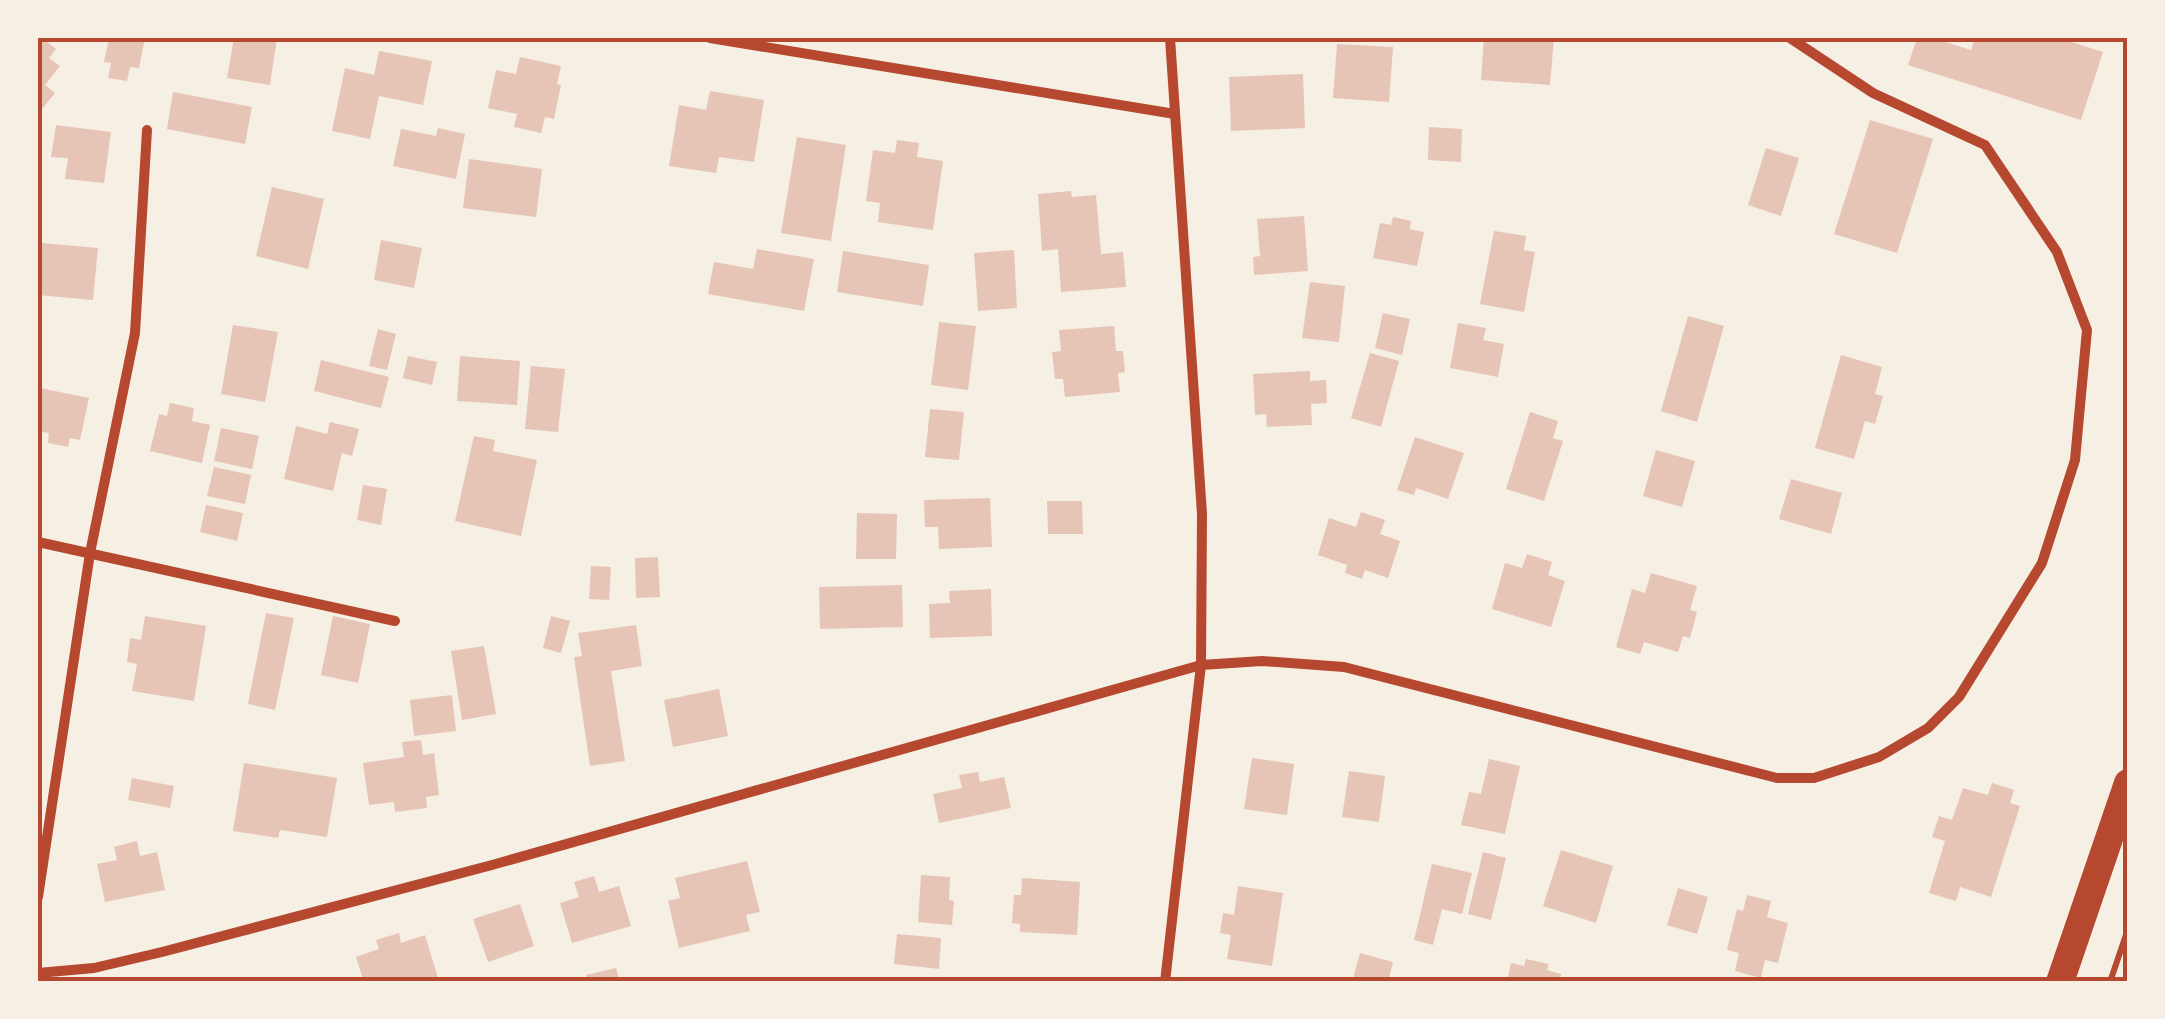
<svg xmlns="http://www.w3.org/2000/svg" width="2165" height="1019" font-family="Georgia,serif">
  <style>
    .building { fill: #e6c5b7 }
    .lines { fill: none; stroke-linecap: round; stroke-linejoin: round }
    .path { stroke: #b5482f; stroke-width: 6 }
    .minor { stroke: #b5482f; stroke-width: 10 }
    .trunk { stroke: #b5482f; stroke-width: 28 }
    .neatline { fill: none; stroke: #b5482f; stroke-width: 4 }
  </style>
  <rect width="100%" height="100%" fill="#f6efe4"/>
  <g class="building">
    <polygon points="38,38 42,38 56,49 49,58 60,66 45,85 55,93 38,114"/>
    <polygon points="109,38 145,38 139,68 130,67 127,81 108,78 111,63 104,62"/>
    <polygon points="234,38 277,38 270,85 227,78"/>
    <polygon points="1484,38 1554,38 1550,85 1481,80"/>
    <polygon points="1917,38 1933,38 1971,50 1975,38 2059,38 2103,52 2081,120 1908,65"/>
    <polygon points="1337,44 1393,47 1389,102 1333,98"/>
    <polygon points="379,51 432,61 423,105 379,96 370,139 332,131 345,68 374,75"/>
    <polygon points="520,57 561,66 557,84 561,85 554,119 545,117 541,133 514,127 517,114 488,108 496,70 516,74"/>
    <polygon points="1303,74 1305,128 1231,131 1229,77"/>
    <polygon points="710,91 764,100 754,162 719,157 716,173 669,166 679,105 706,110"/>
    <polygon points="173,92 252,107 245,144 167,129"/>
    <polygon points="1870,120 1933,139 1897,253 1834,234"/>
    <polygon points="56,125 111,132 104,183 65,179 68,158 51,157"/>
    <polygon points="1429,127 1462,129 1461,162 1428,160"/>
    <polygon points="438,128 465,134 456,179 393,166 401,129 436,136"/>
    <polygon points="797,137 846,145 831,241 781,233"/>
    <polygon points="897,140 919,143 917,157 943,161 933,230 878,222 880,203 866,201 873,150 895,153"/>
    <polygon points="1766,148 1799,158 1781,216 1748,205"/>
    <polygon points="469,159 542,169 536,217 463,208"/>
    <polygon points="272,187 324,199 308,269 256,256"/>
    <polygon points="1071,191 1072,197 1096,195 1101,254 1123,252 1126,287 1061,292 1058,249 1042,251 1038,194"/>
    <polygon points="1304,216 1308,271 1254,275 1253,257 1260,256 1257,219"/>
    <polygon points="1393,217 1411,221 1410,229 1424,232 1417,266 1373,258 1380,223 1391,225"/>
    <polygon points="1494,231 1526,236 1524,250 1535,252 1524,312 1480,304"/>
    <polygon points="381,240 422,248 414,288 374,280"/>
    <polygon points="42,243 98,248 93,300 38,295"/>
    <polygon points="757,249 814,259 804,311 708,294 714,262 753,269"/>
    <polygon points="1014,250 1017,308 978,311 974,253"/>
    <polygon points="843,251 929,265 923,306 837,292"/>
    <polygon points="1310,282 1345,286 1339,342 1302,338"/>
    <polygon points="1383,313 1410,319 1402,355 1375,348"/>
    <polygon points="1688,316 1724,326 1697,422 1661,411"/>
    <polygon points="939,322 976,326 968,390 931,385"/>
    <polygon points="1458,323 1486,328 1483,340 1504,344 1498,377 1450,368"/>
    <polygon points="233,325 278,332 265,402 221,394"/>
    <polygon points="1114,326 1116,351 1123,351 1125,372 1118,373 1120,392 1065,397 1063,379 1055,379 1052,352 1061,351 1059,330"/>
    <polygon points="378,329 396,334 387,370 369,366"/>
    <polygon points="1370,353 1399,361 1381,427 1351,418"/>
    <polygon points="1841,355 1882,367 1875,394 1883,396 1875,424 1865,421 1854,459 1815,448"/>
    <polygon points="408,356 437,362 432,385 403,378"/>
    <polygon points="460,356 520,361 517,405 457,401"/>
    <polygon points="321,360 389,377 381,408 314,391"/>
    <polygon points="531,366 565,369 558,432 525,429"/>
    <polygon points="1310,371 1310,381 1326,380 1327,403 1311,404 1312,425 1267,427 1266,414 1255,415 1253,374"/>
    <polygon points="40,388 89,398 80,440 70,438 68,447 48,443 49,433 38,431"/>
    <polygon points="170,403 194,408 192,421 210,425 202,463 150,451 159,414 167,416"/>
    <polygon points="930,409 964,412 959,460 925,457"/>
    <polygon points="1530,412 1558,421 1553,438 1563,441 1544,501 1506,489"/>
    <polygon points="330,422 359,429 352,456 342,453 333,491 284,479 296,426 327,434"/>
    <polygon points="221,428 259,436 252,469 214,461"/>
    <polygon points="474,436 495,440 493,451 537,460 521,536 455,521"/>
    <polygon points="1415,437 1464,453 1448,499 1416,488 1414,495 1397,490"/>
    <polygon points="1656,450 1695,461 1682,507 1643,496"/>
    <polygon points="214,467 251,475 245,504 207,496"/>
    <polygon points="1791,479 1842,493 1831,534 1779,519"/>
    <polygon points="363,485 387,489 381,525 357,520"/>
    <polygon points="990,498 992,547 939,549 938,527 925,527 924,500"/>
    <polygon points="1047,501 1082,501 1083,534 1048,534"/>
    <polygon points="206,505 243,513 237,541 200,532"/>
    <polygon points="1361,512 1385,520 1380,534 1400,541 1388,578 1365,570 1362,579 1345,573 1347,565 1318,555 1329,518 1356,527"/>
    <polygon points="857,513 897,514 896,559 856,559"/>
    <polygon points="1527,554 1552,562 1548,575 1565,581 1551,627 1492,609 1505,563 1522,568"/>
    <polygon points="658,557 660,597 636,598 635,558"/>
    <polygon points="591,566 611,567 609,600 589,599"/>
    <polygon points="1651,573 1697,586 1690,610 1697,612 1690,638 1683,636 1678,652 1644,642 1640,654 1616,647 1632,589 1645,593"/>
    <polygon points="902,585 903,627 820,629 819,587"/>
    <polygon points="991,589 992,636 930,638 929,604 950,603 949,591"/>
    <polygon points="266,613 294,618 275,710 248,704"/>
    <polygon points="145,616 206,626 194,701 132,691 137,664 127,662 130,638 141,640"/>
    <polygon points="333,616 370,624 358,683 321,675"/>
    <polygon points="551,616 570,621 561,653 543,648"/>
    <polygon points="636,625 642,666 611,671 625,761 590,766 574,657 582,656 578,633"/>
    <polygon points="484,646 496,714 462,720 451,651"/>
    <polygon points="719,689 728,736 673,747 664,700"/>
    <polygon points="452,695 456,731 414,736 410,700"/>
    <polygon points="421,740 423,755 434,753 439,795 426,797 427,808 395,812 394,802 369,805 363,763 404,757 402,742"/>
    <polygon points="1252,758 1294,764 1287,815 1244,809"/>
    <polygon points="1489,759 1520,766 1505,834 1461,825 1469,792 1481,794"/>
    <polygon points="244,763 337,778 327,837 280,830 278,838 233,831"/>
    <polygon points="1349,771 1385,776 1379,822 1342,817"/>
    <polygon points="978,772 980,782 1004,777 1011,808 939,823 933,794 962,788 959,775"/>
    <polygon points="132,778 174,786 170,808 128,800"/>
    <polygon points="1992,783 2014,790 2010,803 2020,806 1991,897 1960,887 1956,901 1929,893 1945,841 1932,837 1939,816 1952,820 1963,788 1988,795"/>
    <polygon points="137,841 140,856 157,852 165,890 105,902 97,864 117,860 114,847"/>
    <polygon points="1561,850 1613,866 1596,923 1543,906"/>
    <polygon points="1483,852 1506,858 1491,920 1468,914"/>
    <polygon points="747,861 760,912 746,915 750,931 679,948 668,901 680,898 675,878"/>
    <polygon points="1432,864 1472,873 1462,914 1442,909 1433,945 1414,940"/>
    <polygon points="921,875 950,877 949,900 954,901 952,925 918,922"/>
    <polygon points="594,876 599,892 619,886 631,926 572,943 560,903 579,897 574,882"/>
    <polygon points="1022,878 1080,882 1077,935 1020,932 1020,924 1012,923 1014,895 1021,895"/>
    <polygon points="1238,886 1283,893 1272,966 1227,959 1231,935 1220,933 1223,913 1234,915"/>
    <polygon points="1678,888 1708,897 1697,934 1667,925"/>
    <polygon points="1747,895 1771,901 1767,917 1788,923 1778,963 1765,960 1761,978 1735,971 1739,953 1727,950 1737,909 1743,911"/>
    <polygon points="520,904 534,946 488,962 473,919"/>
    <polygon points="399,933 401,943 425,935 438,978 429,982 364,982 356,957 379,949 376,940"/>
    <polygon points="897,934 941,938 939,969 894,964"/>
    <polygon points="1360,953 1393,962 1388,982 1352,982"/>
    <polygon points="1526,959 1549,964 1547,970 1561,974 1560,982 1507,982 1511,963 1524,966"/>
    <polygon points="616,968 620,982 588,982 586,975"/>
  </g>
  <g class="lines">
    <polyline class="path" points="2110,982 2128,929"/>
    <g class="minor">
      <polyline points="710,38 1175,114"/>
      <polyline points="38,542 395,621"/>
      <polyline points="38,897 90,553 135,333 147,130"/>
      <polyline points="38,973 94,968 162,952 492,865 1201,665 1262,661 1344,667 1777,778 1814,778 1879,757 1928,728 1959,697 2042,563 2075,460 2087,330 2057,252 1985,145 1873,93 1790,38"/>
      <polyline points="1165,982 1201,665 1202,514 1170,38"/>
    </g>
    <polyline class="trunk" points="2060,982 2128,783"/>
  </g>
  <rect width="2165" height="1019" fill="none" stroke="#f6efe4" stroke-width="80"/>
  <rect x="40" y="40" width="2085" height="939" class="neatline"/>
</svg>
